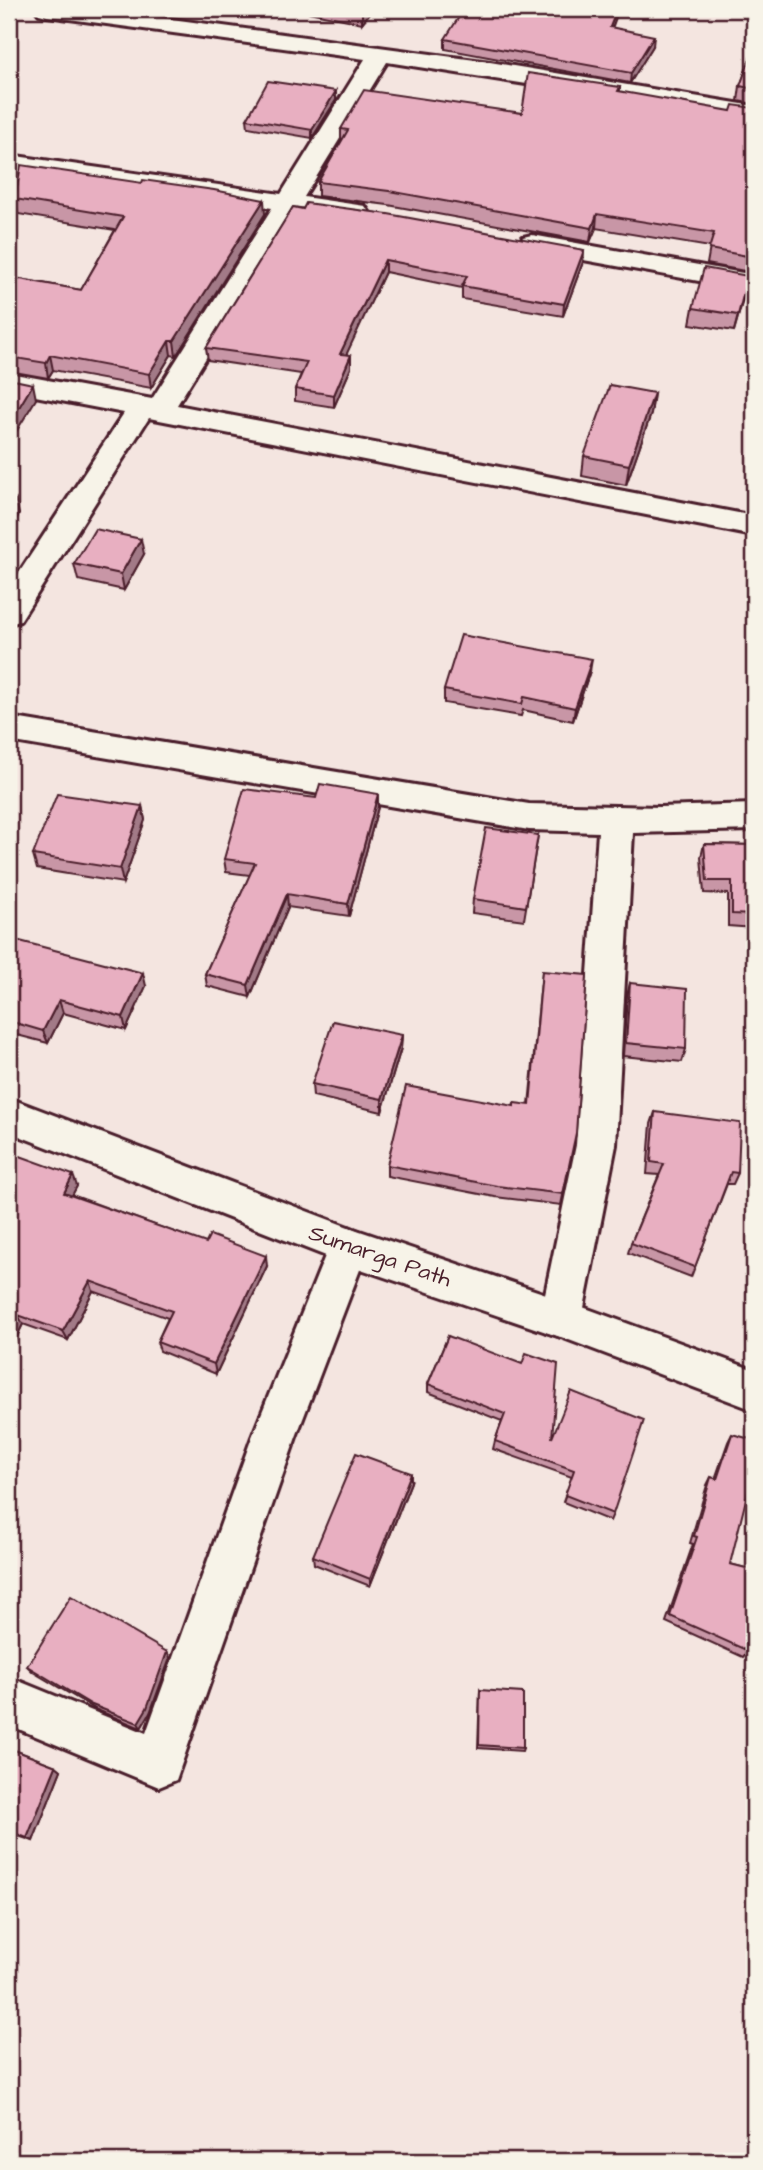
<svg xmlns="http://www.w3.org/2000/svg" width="763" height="2170" font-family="'Architects Daughter',sans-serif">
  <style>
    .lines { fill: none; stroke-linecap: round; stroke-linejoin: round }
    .stream { fill: #738aa1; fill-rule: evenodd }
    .minor-casing { stroke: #4a1f2b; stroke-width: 6 }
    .primary-casing { stroke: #4a1f2b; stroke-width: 6 }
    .minor { fill: #f7f3e8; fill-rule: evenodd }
    .primary { fill: #f7f3e8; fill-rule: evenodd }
    .wall { fill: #c896a6; stroke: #4a1f2b; stroke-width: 2 }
    .shaded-wall { fill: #a27a87; stroke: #4a1f2b; stroke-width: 2 }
    .building { fill: #e8afc1; stroke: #4a1f2b; stroke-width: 2 }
    .labels { text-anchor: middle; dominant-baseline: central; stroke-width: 7; stroke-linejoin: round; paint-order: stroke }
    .street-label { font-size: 23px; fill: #4a1f2b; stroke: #f7f3e8 }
  </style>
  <rect width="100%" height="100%" fill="#f4e5e0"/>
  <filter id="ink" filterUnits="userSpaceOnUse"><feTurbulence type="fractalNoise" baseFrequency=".0143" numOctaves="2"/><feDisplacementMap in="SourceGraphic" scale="14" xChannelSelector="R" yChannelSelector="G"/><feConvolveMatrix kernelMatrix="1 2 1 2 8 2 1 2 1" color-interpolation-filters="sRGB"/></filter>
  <g filter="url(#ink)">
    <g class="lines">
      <polygon class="stream" points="12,9 19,11 12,21 9,21 9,14"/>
      <g class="minor-casing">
        <g id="minor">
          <polygon points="35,9 97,9 490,62 754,106 754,120 387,62 304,197 365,206 369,212 365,218 356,220 296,211 177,405 754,516 754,536 149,418 20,621 9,624 9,588 124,413 9,391 9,373 152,399 272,208 9,171 9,155 281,194 365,59 47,16 39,14"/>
          <polygon points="532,235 754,275 754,291 523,249 519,243 523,237"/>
          <polygon points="9,717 529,804 660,807 754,804 754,830 633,833 616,1145 582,1318 576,1332 561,1337 546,1332 540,1318 576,1145 598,832 529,830 9,741"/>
          <polygon points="349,1227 363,1233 369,1246 296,1437 176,1780 159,1787 9,1725 9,1677 146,1733 252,1437 329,1246 335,1233"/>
        </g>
      </g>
      <g class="primary-casing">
        <polygon id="primary" points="9,1098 351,1228 561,1299 754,1370 754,1410 561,1337 349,1265 9,1132"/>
      </g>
      <use href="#minor" class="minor"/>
      <use href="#primary" class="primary"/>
    </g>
    <g class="wall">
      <polygon points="294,9 373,9 362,23"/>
      <polygon points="612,28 653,46 630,83 445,49 445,39"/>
      <polygon points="754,48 754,104 738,101 740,86"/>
      <polygon points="620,87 620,91 754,255 750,272 707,264 710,247 596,228 590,242 388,205 318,196 318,182 341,142 341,129 522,113"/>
      <polygon points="336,91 336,100 312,138 248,127 247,119"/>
      <polygon points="15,199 265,214 176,356 171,355 151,388 53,370 48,378 9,371 9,277 81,290 115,230 18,214"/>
      <polygon points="293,207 584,250 583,262 563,316 462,299 462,288 385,272 346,354 351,368 334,407 295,401 295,389 301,374 208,360 206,348"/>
      <polygon points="745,292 734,331 690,324 693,308"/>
      <polygon points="654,393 651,414 626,485 582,476 584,456"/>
      <polygon points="144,554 124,590 78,580 74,564"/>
      <polygon points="590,671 573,721 523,710 521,716 444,703 444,690"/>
      <polygon points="142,806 145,820 123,883 37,869 33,855"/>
      <polygon points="378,807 349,916 288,907 250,997 207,986 205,974 250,875 226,872 224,859"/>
      <polygon points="538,835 524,920 472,913 473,899"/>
      <polygon points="704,844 754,845 754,928 728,926 728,894 704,893 701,857"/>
      <polygon points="9,945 146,986 126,1030 63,1013 48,1043 9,1033"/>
      <polygon points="542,971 576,1133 561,1205 495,1197 387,1176 387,1165 514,1106 529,1105"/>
      <polygon points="630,983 686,1049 682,1062 623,1056 627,996"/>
      <polygon points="402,1035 401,1048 382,1112 313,1096 312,1084"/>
      <polygon points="655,1112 738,1173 733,1184 727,1184 691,1277 628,1253 631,1243 659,1175 647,1174 651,1124"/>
      <polygon points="9,1152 77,1186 72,1195 267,1266 216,1374 160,1351 157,1342 168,1318 93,1291 68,1340 23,1324 9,1353"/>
      <polygon points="448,1336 552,1438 613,1514 610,1521 563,1502 572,1477 493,1449 495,1441 502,1421 428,1392 428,1384"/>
      <polygon points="732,1434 730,1564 754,1570 754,1653 748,1651 743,1657 666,1622 693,1544 690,1543 707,1485 711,1477 715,1479 728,1442"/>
      <polygon points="411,1482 370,1586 314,1564 313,1556"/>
      <polygon points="167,1652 170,1658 150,1713 141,1728 97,1710 33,1672 27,1666"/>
      <polygon points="480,1690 523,1748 522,1751 478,1748"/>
      <polygon points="9,1748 56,1766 61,1770 33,1841 9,1833"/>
    </g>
    <g class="shaded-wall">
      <polygon points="362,9 373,9 362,23"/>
      <polygon points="617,9 619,9 609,37 610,27"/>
      <polygon points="654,36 653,46 630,83 631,73"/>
      <polygon points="336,91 336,100 312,138 312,130"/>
      <polygon points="264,200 265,214 176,356 174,341"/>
      <polygon points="597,214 596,228 590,242 592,228"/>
      <polygon points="584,250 583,262 563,316 564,304"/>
      <polygon points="385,260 385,272 341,366 340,354"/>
      <polygon points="748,276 745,292 734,331 738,315"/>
      <polygon points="169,341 171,355 151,388 149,374"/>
      <polygon points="50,355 53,370 48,378 46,363"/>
      <polygon points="351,355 351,368 334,407 334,395"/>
      <polygon points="33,384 36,399 11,440 9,431 9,424"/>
      <polygon points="654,393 651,414 626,485 629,465"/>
      <polygon points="16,500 19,514 9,534 9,513"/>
      <polygon points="141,539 144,554 124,590 121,574"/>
      <polygon points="592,659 590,671 573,721 575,708"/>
      <polygon points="378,794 378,807 349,916 348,904"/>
      <polygon points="142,806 145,820 123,883 120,869"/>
      <polygon points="287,894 288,907 250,997 248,985"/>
      <polygon points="143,973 146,986 126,1030 123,1017"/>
      <polygon points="59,1000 63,1013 48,1043 43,1031"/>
      <polygon points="402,1035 401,1048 382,1112 382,1099"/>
      <polygon points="73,1175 77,1186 68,1203 64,1193"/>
      <polygon points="266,1256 267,1266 216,1374 214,1364"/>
      <polygon points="90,1281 93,1291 68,1340 63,1331"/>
      <polygon points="18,1315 23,1324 9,1353 9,1334"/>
      <polygon points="411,1473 411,1482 370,1586 370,1579"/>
      <polygon points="167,1652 170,1658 150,1713 141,1728 138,1723"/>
      <polygon points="56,1766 61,1770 33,1841 27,1838"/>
    </g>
    <g class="building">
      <polygon points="464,9 617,9 610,27 654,36 631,73 445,39"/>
      <polygon points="754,48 754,89 740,86"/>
      <polygon points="528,73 620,87 618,91 731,111 733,105 754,108 754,252 753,257 709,249 714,233 597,214 592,228 389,191 318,182 348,130 341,129 364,90 522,113"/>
      <polygon points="268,81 336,91 312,130 247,119"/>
      <polygon points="21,165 142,183 143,180 214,190 264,200 174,341 169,341 149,374 50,355 46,363 9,357 9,277 81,290 123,217 15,199"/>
      <polygon points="306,203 388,214 584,250 564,304 462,286 467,276 385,260 340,354 351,355 334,395 295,389 307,362 206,348 293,207 303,209"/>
      <polygon points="704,268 748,276 738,315 693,308"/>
      <polygon points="9,379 33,384 9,424"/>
      <polygon points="610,385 654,393 629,465 584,456"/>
      <polygon points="9,499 16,500 9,513"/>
      <polygon points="95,529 141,539 121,574 74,564"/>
      <polygon points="461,635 592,659 575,708 524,697 522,704 444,690"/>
      <polygon points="320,784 378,794 348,904 287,894 248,985 205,974 255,863 224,859 244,789 316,798"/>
      <polygon points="57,794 142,806 120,869 33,855"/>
      <polygon points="486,828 538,835 526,907 473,899"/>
      <polygon points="704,844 754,845 754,915 732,914 732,881 707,881"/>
      <polygon points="12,939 143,973 123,1017 59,1000 43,1031 9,1021 9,945"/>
      <polygon points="542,971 587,975 576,1133 563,1194 497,1186 387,1165 406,1086 514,1106 514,1103 530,1105"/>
      <polygon points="630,983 687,989 686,1049 626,1043"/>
      <polygon points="333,1021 402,1035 382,1099 312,1084"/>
      <polygon points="655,1112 740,1123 738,1173 731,1172 695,1267 631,1243 664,1164 651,1162"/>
      <polygon points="9,1152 73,1175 64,1193 206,1243 210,1235 266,1256 214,1364 157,1342 172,1311 90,1281 63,1331 18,1315 9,1334"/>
      <polygon points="448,1336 522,1364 526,1353 558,1364 552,1438 571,1391 644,1420 613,1514 565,1495 574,1470 495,1441 505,1414 428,1384"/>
      <polygon points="732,1434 754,1440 754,1467 730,1564 754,1570 754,1646 750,1645 748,1651 670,1616 697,1537 694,1536 711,1477 717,1479"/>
      <polygon points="356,1453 411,1473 370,1579 313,1556"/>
      <polygon points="71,1596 167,1652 147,1708 138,1723 92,1705 27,1666"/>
      <polygon points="480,1690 523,1693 523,1748 479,1745"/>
      <polygon points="9,1748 56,1766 27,1838 9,1831"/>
    </g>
  </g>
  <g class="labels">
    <g class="street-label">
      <text transform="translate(380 1256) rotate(19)">Sumarga Path</text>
    </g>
  </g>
  <rect width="763" height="2170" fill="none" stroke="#f7f3e8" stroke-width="35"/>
  <rect x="18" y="18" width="728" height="2135" fill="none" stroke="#4a1f2b" stroke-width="2.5" filter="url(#ink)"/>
</svg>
